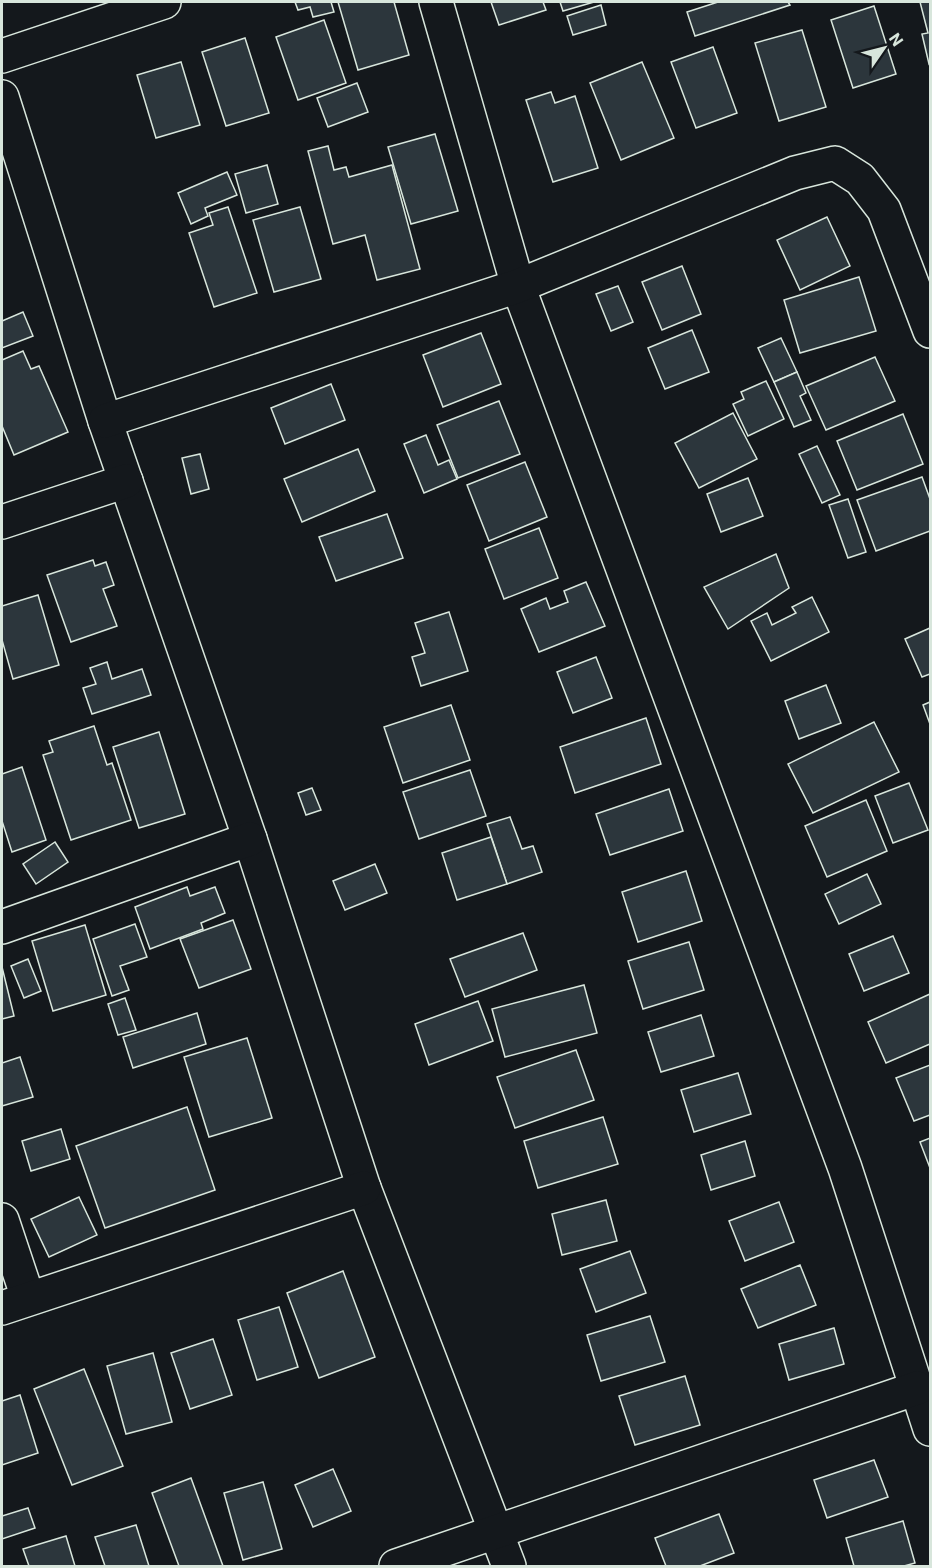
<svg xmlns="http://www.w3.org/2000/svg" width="932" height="1568" font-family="Roboto,sans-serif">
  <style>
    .building { fill: #2c363c; stroke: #d8e6dc; stroke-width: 1.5 }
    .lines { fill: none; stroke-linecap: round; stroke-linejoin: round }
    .street-casing { stroke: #d8e6dc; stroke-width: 36 }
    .street { stroke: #14181c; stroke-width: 33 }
  </style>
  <rect width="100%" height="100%" fill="#14181c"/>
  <g class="building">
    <polygon points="295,2 331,2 334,12 313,17 310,7 298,10"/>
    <polygon points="338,2 394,2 409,55 358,70"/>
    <polygon points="491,2 543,2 546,10 499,25"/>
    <polygon points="560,2 594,2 563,11"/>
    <polygon points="718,2 788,2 790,5 695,36 687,12"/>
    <polygon points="920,2 930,2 930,63 929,64 922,34 928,33"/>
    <polygon points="601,5 606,25 573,35 567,16"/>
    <polygon points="874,6 896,74 853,88 831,20"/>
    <polygon points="324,20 346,83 298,100 276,37"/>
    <polygon points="802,30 826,107 779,121 755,43"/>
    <polygon points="245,38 269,113 226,126 202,52"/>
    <polygon points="713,47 737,113 696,128 671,62"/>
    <polygon points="181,62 200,125 156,138 137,75"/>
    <polygon points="642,62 674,138 621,160 590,83"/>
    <polygon points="357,83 368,112 328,127 317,98"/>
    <polygon points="551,92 555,103 575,96 598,168 553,182 526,100"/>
    <polygon points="435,134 458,211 411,224 388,147"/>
    <polygon points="328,146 334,170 346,167 349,177 392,165 420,269 377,280 365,235 333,244 308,151"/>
    <polygon points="267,165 278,204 246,213 235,174"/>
    <polygon points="227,172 237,195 205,208 208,216 191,224 178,193"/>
    <polygon points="228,207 257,293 214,307 189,233 213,225 209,213"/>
    <polygon points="300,207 321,279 274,292 253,220"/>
    <polygon points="827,217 850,266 800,290 777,240"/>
    <polygon points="682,266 701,314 662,330 642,282"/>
    <polygon points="859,277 876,331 800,353 784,300"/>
    <polygon points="618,286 633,322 611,331 596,294"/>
    <polygon points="23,312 33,336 2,348 2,321"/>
    <polygon points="692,330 709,372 665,389 648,348"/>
    <polygon points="481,333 501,384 443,407 423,355"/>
    <polygon points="781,338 797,372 774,382 758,348"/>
    <polygon points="23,351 31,369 39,366 68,432 14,455 2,426 2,360"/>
    <polygon points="875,357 895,401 826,430 806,386"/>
    <polygon points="797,372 806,393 800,396 811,420 794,427 774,382"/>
    <polygon points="766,381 784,419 748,436 733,404 744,399 741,392"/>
    <polygon points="331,384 345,420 285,444 271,408"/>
    <polygon points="499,401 520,454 458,478 437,425"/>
    <polygon points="733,413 757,459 699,488 675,443"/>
    <polygon points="903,414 923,464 857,490 837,441"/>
    <polygon points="426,435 438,465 449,460 457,479 424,493 404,444"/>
    <polygon points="817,446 840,495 822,503 799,454"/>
    <polygon points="358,449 375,491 302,522 284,479"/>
    <polygon points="200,454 209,489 191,494 182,458"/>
    <polygon points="525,462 547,517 489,541 467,485"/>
    <polygon points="922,477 930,499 930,531 876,551 857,500"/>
    <polygon points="748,478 763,516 721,532 707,494"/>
    <polygon points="848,499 866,552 848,558 829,505"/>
    <polygon points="387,514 403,558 336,581 319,537"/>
    <polygon points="539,528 558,578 504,599 485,549"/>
    <polygon points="776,554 789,588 728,629 704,587"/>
    <polygon points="93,560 95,566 106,562 114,585 103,589 117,626 71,642 47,575"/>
    <polygon points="586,582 605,626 539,652 521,609 546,598 550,609 568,602 564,591"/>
    <polygon points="38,595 59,665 13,679 2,640 2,606"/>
    <polygon points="812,597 829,632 771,661 751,621 767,613 772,625 796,613 792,607"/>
    <polygon points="449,612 468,671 421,686 412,657 425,653 415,623"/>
    <polygon points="930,628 930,674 922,677 905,639"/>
    <polygon points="596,657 612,698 573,713 557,672"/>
    <polygon points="107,662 112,679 142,669 151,695 92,714 83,688 96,684 90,668"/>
    <polygon points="826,685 841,723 799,739 785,701"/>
    <polygon points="930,702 930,724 923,705"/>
    <polygon points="451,705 470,760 403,783 384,727"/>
    <polygon points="646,718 661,764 575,793 560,747"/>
    <polygon points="874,722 899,772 813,813 788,764"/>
    <polygon points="94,726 107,765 112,763 131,820 71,840 43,755 53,752 49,741"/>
    <polygon points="159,732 185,814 139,828 113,747"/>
    <polygon points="22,767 46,840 12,852 2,821 2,774"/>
    <polygon points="470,770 486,816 419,839 403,792"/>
    <polygon points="909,783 928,830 893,843 875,796"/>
    <polygon points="312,788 321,810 306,815 298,793"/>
    <polygon points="669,789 683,831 610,855 596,814"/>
    <polygon points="866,800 887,851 827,877 805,826"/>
    <polygon points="510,817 522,849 533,846 542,872 507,884 487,824"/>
    <polygon points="491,837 507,884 457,900 442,853"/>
    <polygon points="55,842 68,862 36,884 23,864"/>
    <polygon points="375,864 387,893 345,910 333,881"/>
    <polygon points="686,871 702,921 638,942 622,892"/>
    <polygon points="867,874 881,904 839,924 825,894"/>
    <polygon points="187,887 190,896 215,887 225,913 201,923 203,929 150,949 135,907"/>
    <polygon points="233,920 251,969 199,988 180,939"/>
    <polygon points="135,924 147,957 120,966 129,990 112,996 93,939"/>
    <polygon points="85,925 106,995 53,1011 32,941"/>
    <polygon points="523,933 537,970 465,997 450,959"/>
    <polygon points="893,936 909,973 864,991 849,954"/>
    <polygon points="689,942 704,990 643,1009 628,961"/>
    <polygon points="28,959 41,991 24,998 11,966"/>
    <polygon points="2,967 14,1016 2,1019"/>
    <polygon points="584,985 597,1033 505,1057 492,1009"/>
    <polygon points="930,994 930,1044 886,1063 868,1022"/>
    <polygon points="125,998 136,1030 118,1035 108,1004"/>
    <polygon points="478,1001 493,1041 429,1065 415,1024"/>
    <polygon points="197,1013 206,1044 133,1068 123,1037"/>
    <polygon points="701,1015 714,1056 661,1072 648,1032"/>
    <polygon points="247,1038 272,1118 209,1137 184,1057"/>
    <polygon points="576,1050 594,1100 515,1128 497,1077"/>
    <polygon points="20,1057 33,1097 2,1106 2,1063"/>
    <polygon points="930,1065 930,1115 914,1121 896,1078"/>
    <polygon points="738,1073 751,1114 694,1132 681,1090"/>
    <polygon points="187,1107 215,1190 105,1228 76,1146"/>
    <polygon points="603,1117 618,1164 538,1188 524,1141"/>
    <polygon points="61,1129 70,1159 31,1171 22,1141"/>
    <polygon points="930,1138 930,1168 920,1142"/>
    <polygon points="745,1141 755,1176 711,1190 701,1155"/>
    <polygon points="79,1197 97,1235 49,1257 31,1219"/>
    <polygon points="606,1200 617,1241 562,1255 552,1214"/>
    <polygon points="779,1202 794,1242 745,1261 729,1221"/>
    <polygon points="630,1251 646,1293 596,1312 580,1269"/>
    <polygon points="800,1265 816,1305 758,1328 741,1289"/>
    <polygon points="343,1271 375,1357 319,1378 287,1293"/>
    <polygon points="279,1307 298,1367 257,1380 238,1320"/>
    <polygon points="650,1316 665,1362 601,1381 587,1335"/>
    <polygon points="834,1328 844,1364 789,1380 779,1344"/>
    <polygon points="213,1339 232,1395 190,1409 171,1353"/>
    <polygon points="153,1353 172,1422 126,1434 107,1366"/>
    <polygon points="84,1369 123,1466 72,1485 34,1389"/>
    <polygon points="685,1376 700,1425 635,1445 619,1396"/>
    <polygon points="20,1395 38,1453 2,1465 2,1401"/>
    <polygon points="874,1460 888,1497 827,1518 814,1480"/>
    <polygon points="333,1469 351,1511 313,1527 295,1485"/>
    <polygon points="191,1478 223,1566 179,1566 152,1493"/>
    <polygon points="263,1482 282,1549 243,1560 224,1493"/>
    <polygon points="28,1508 35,1528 2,1539 2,1516"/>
    <polygon points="719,1514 734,1553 700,1566 666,1566 655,1538"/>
    <polygon points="903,1521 915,1563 904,1566 854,1566 846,1538"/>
    <polygon points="136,1525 149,1566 105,1566 95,1537"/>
    <polygon points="66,1536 75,1566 29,1566 23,1549"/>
  </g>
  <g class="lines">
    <g class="street-casing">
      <g id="street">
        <polyline points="436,2 518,286 845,1168 930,1429"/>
        <polyline points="2,56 164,2"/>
        <polyline points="2,97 105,421 250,839 364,1188 509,1566"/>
        <polyline points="105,421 518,286 795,173 835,163 860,179 884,210 930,331"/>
        <polyline points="2,522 126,481"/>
        <polyline points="2,927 250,839"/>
        <polyline points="2,1220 28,1298"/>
        <polyline points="2,1308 364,1188"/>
        <polyline points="396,1566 917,1388"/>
      </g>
    </g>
    <use href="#street" class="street"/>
  </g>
  <rect width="932" height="1568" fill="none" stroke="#d8e6dc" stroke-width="6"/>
  <g transform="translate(884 48) rotate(55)" stroke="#14181c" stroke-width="4.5" paint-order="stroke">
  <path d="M0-4.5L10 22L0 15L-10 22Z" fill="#d8e6dc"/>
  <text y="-9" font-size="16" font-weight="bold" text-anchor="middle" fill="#d8e6dc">N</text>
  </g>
</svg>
